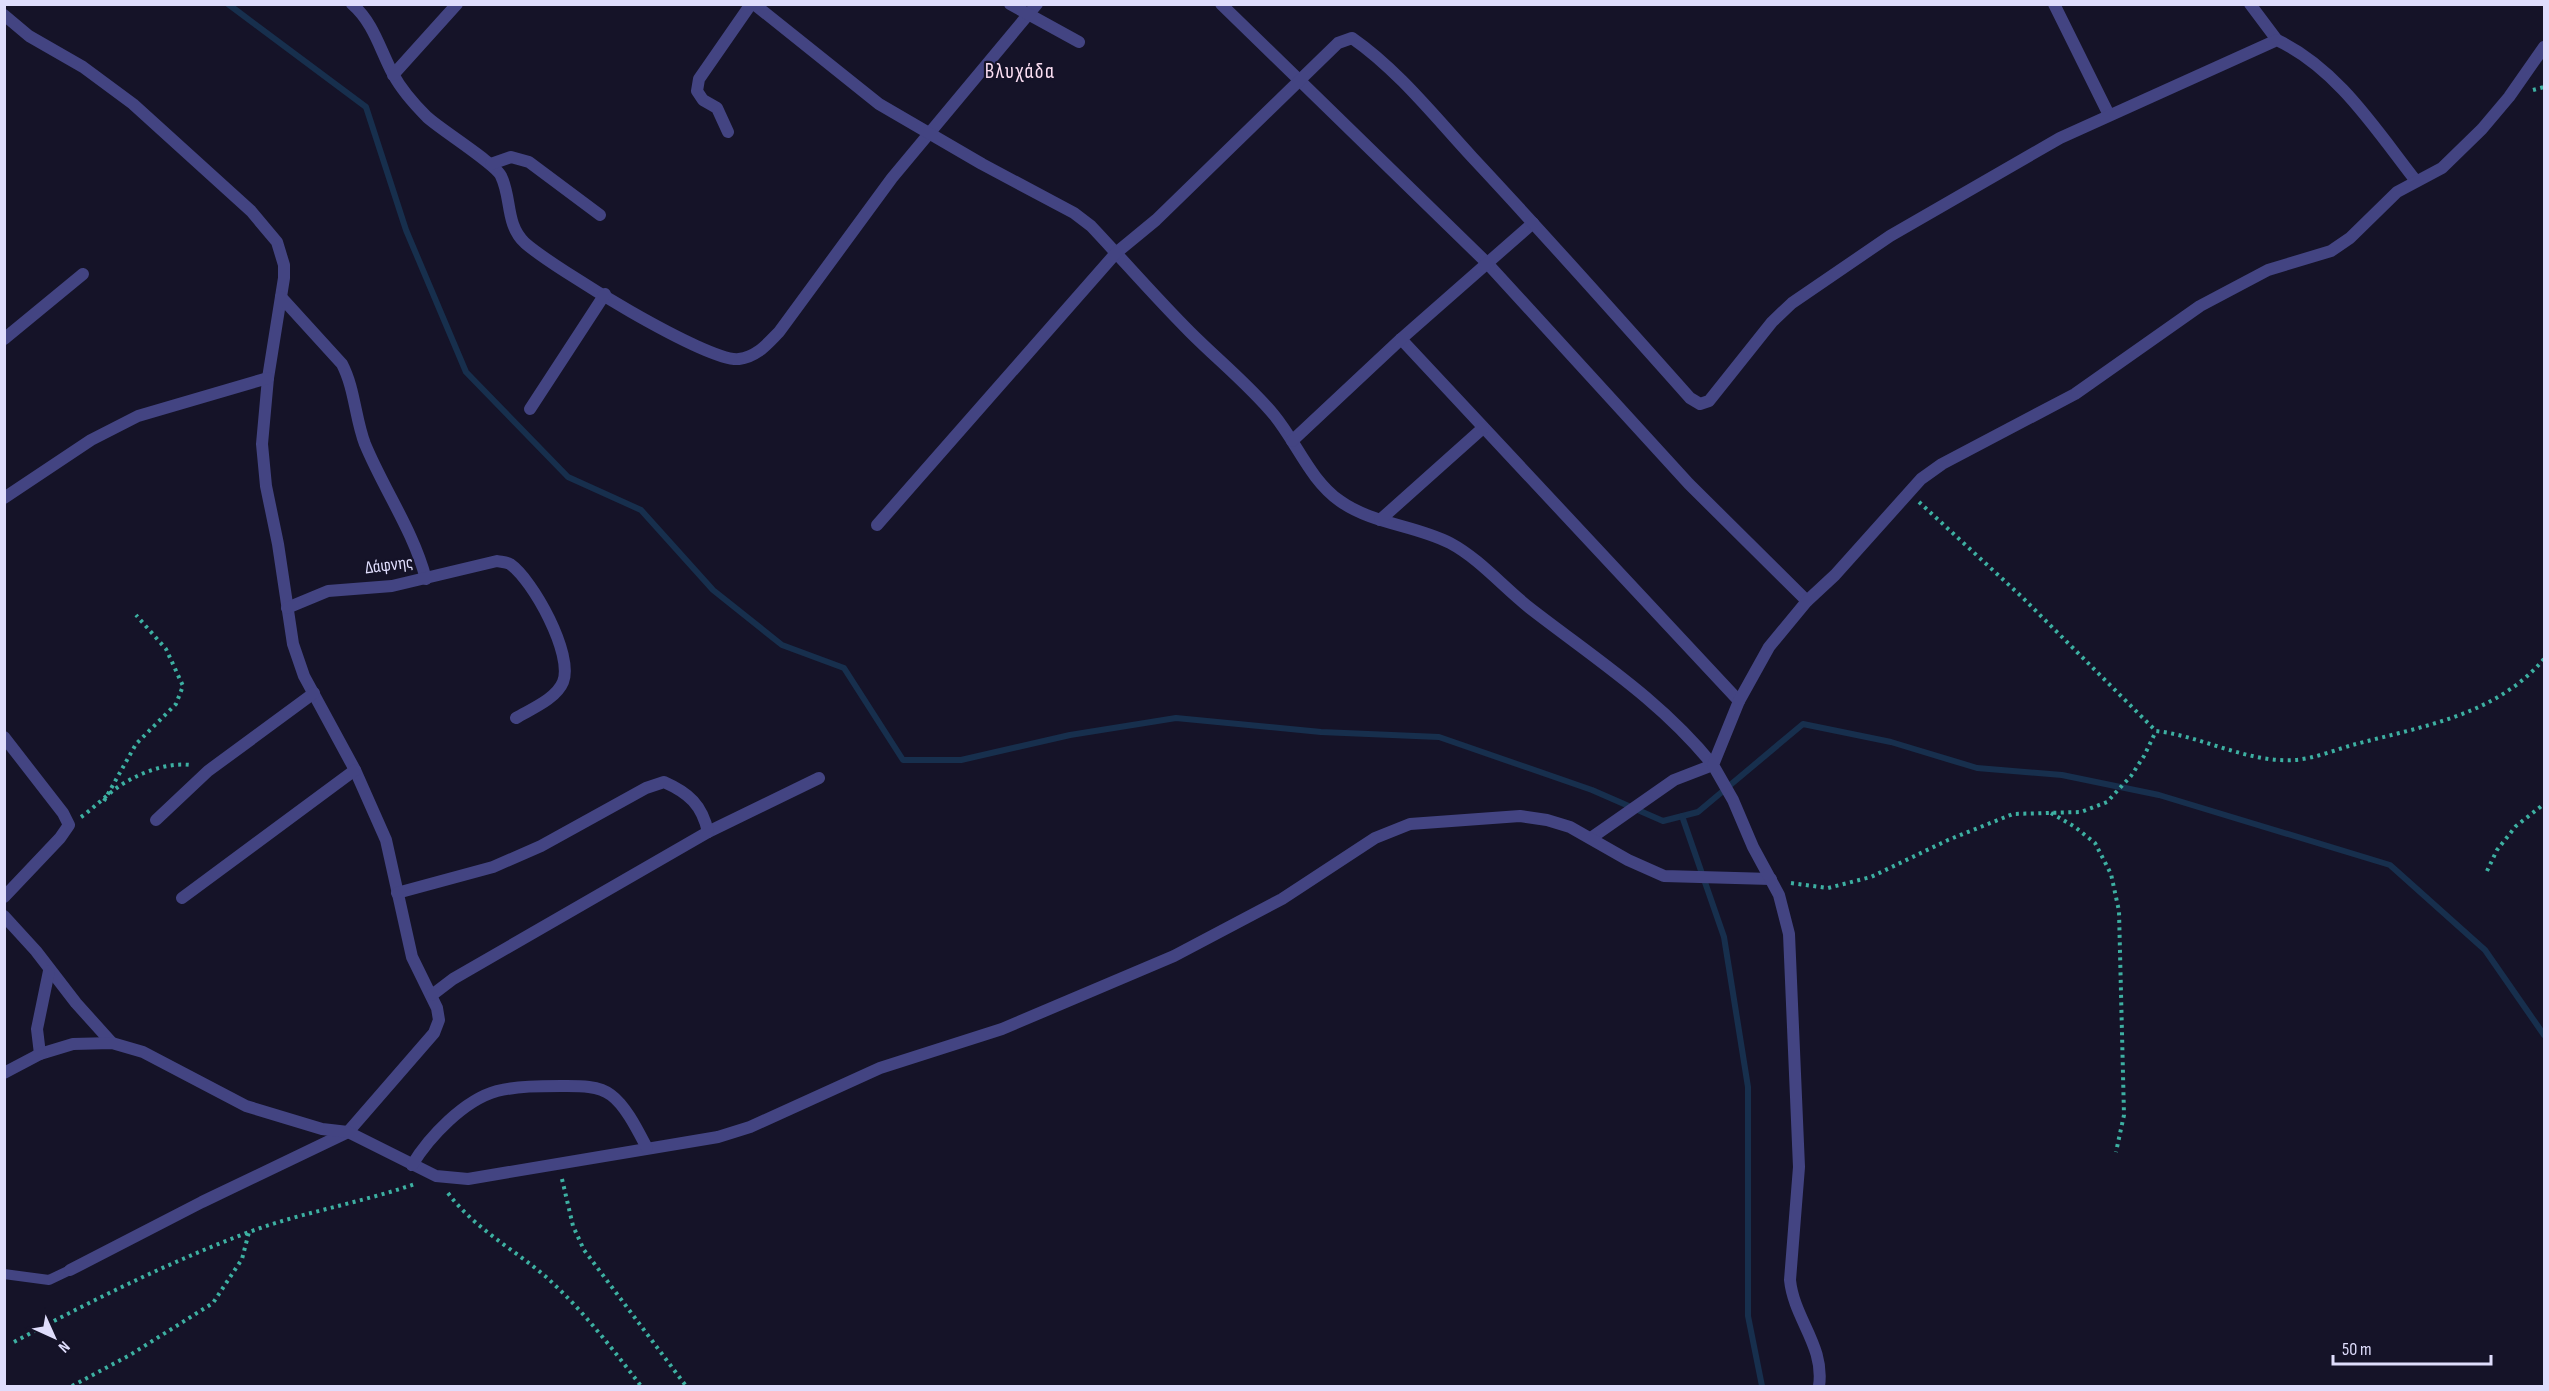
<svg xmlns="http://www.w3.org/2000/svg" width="2549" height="1391" font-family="'Sofia Sans Condensed',sans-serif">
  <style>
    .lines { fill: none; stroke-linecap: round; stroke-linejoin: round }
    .stream { stroke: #172f4d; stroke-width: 6 }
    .path { stroke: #3db0a2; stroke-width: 4; stroke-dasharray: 3 4.5; stroke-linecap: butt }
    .lane { stroke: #434482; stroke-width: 10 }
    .street { stroke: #434482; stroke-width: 12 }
    .labels { text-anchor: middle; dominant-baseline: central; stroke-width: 4.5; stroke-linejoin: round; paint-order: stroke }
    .street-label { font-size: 18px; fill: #dfddfc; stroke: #151328 }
    .quarter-label { font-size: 21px; letter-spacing: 1.5px; fill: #fcdff3; stroke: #151328 }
  </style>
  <rect width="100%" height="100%" fill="#151328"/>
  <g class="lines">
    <g class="stream">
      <polyline points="228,4 366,107 406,230 466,372 568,477 641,510 713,590 782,645 844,668 903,760 961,760 1070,735 1176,718 1321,732 1439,737 1592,790 1663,821 1698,812 1803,724 1891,742 1977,768 2062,775 2159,795 2390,865 2485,950 2544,1035"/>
      <polyline points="1682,816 1724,937 1748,1087 1748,1316 1762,1386"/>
    </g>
    <g class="path">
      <polyline points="2533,90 2544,87"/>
      <path d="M1919,502L2022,597L2156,731C2202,736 2247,763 2294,760C2314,759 2337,749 2356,744C2424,726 2496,715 2544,659"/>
      <polyline points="104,801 136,744 176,704 183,686 166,649 136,615"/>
      <polyline points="2051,813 2075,827 2095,843 2111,874 2119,911 2124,1115 2116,1152"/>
      <path d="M81,817C94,808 105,796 118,787C137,774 166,762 190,765"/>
      <polyline points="2487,871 2497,850 2516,826 2544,804"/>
      <polyline points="1791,883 1828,888 1871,877 1948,840 2013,814 2081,812 2107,802 2131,776 2144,756 2156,731"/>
      <polyline points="562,1179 573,1226 584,1250 686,1386"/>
      <path d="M448,1193C474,1228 512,1248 545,1276C581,1308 612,1348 641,1386"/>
      <path d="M14,1342C91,1301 167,1263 249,1232C303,1212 360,1203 415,1184"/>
      <polyline points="72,1386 130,1355 213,1303 242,1259 249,1232"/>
    </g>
    <polyline class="lane" points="4,1274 49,1280 70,1270"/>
    <g class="street">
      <path d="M352,4C374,23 380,50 393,74C401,89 415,105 427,117C441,130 496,164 501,176C512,198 505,224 525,243C552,267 708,363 739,359C757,357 767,344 779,332L892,178L1037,4"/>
      <path d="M754,4L879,104L982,164L1074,213L1091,226C1124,261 1156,298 1190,332C1218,360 1249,385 1274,415C1297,443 1310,480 1340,501C1372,524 1415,525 1450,543C1480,559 1504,588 1531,609C1597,660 1660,700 1713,765L1674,780L1591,838"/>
      <polyline points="1010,4 1079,42"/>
      <polyline points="1221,4 1487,263 1689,484 1807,601"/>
      <polyline points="2054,4 2109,115"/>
      <polyline points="2250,4 2277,40"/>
      <polyline points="4,15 29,36 83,67 133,104 251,211 277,242 284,265 284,278 268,378 262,444 266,486 278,544 293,644 304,676 355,770 386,840 412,957 437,1008 439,1020 434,1033 348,1132 202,1202 70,1270"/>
      <polyline points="393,75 457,4"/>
      <polyline points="728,132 717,108 703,100 697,91 699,79 751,4"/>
      <polyline points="491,164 511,157 529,162 600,215"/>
      <path d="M281,297L342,364C355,389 355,418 365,444C384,490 413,530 426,579"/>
      <polyline points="4,339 83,274"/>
      <polyline points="1401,339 1739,701"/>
      <polyline points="530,409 605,294"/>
      <polyline points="1292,441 1401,339 1533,223"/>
      <polyline points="4,498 91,440 138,416 268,378"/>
      <polyline points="1380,520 1483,428"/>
      <path d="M877,525L1116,253L1156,220L1338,43L1352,38C1398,70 1435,117 1472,157C1546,236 1618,317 1690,398L1700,404L1709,401L1772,322L1792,303L1890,236L2060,138L2277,40C2338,69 2376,130 2416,181"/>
      <path d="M287,608L328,591L392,586L497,561C501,562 506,562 510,564C533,580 574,655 563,682C556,699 531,709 516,718"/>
      <polyline points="4,737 63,813 69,825 60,838 4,897"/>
      <polyline points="156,820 208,771 314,693"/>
      <polyline points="708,832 819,778"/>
      <path d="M397,893L493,867L541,846L646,788L664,782C689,793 702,805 708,832L453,979L432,995"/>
      <polyline points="182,898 355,770"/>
      <polyline points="4,916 36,951 76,1003 112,1043"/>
      <polyline points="40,1054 37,1029 49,971"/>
      <polyline points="4,1073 40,1054 73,1044 112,1043 143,1052 246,1106 322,1129 348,1132 436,1176 468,1179 718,1137 750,1127 880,1068 1002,1029 1174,956 1282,899 1375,838 1410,824 1520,816 1547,820 1570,827 1628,860 1664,876 1771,879"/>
      <path d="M412,1165C429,1137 464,1100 497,1091C518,1086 540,1086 561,1086C576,1086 598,1085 611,1095C626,1106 638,1131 647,1148"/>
      <path d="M1819,1386C1825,1346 1794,1319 1790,1280L1799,1167L1789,934L1779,895L1753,847L1733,800L1713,765L1739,701L1769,647L1807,601L1835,575L1921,479L1942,464L2075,394L2200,306L2268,270L2331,251L2350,238L2397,192L2442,168L2482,129L2509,97L2544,47"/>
    </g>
  </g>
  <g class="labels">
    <g class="street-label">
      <text transform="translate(389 565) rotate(-7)">Δάφνης</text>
    </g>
    <g class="quarter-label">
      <text x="1020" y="71">Βλυχάδα</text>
    </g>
  </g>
  <rect width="2549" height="1391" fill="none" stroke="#dfddfc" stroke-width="12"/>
  <g transform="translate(54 1337) rotate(135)" stroke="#151328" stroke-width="4.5" paint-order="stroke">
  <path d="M0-4.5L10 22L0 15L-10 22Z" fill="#dfddfc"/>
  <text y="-9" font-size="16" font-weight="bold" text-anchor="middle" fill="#dfddfc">N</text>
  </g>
  <path d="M2333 1355v9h158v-9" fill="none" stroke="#dfddfc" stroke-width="3"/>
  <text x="2342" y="1355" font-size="18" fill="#dfddfc" stroke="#151328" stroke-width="4.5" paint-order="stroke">50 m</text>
</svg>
